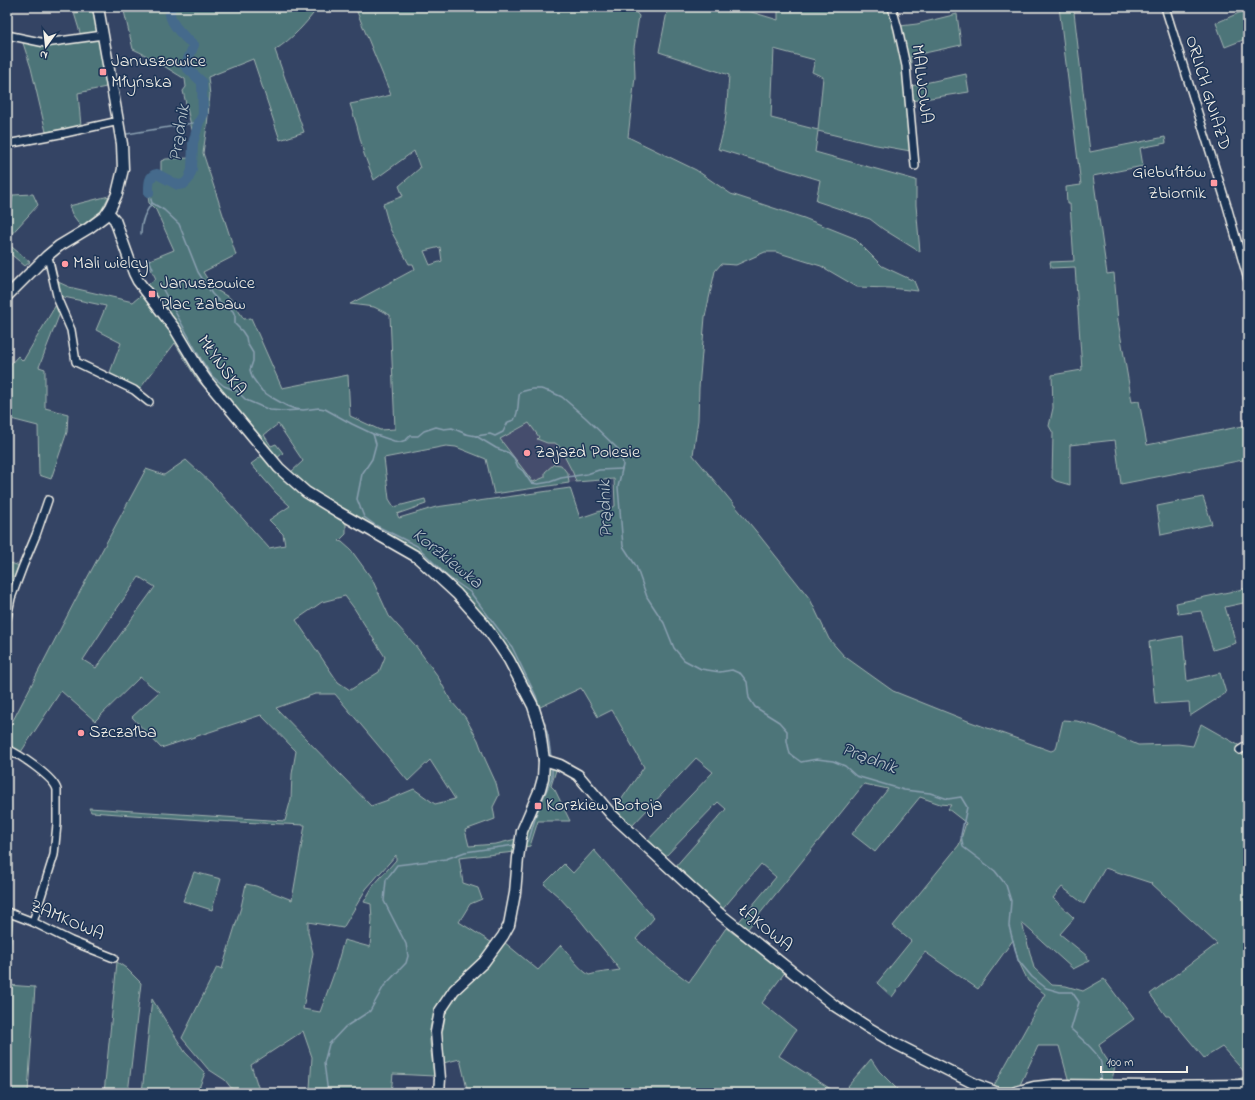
<svg xmlns="http://www.w3.org/2000/svg" width="1255" height="1100" font-family="'Indie Flower',sans-serif">
  <style>
    .built { fill: #444e6d }
    .green { fill: #4e7579; stroke: #a1b3b0; fill-rule: evenodd }
    .lines { fill: none; stroke-linecap: round; stroke-linejoin: round }
    .stream { stroke: #8aa0b1; stroke-width: 1.5 }
    .river { stroke: #446a8c; stroke-width: 10 }
    .street-casing { stroke: #f4f1e8; stroke-width: 10 }
    .secondary-casing { stroke: #f4f1e8; stroke-width: 13 }
    .street { stroke: #1d3557; stroke-width: 7 }
    .secondary { stroke: #1d3557; stroke-width: 10 }
    .poi-dot { fill: #ff9aa2; stroke: #1d3557; stroke-width: 1.5 }
    .labels { text-anchor: middle; dominant-baseline: central; stroke-width: 3; stroke-linejoin: round; paint-order: stroke }
    .poi-label { font-size: 18px; fill: #f4f1e8; stroke: #1d3557; text-anchor: start }
    .street-label { font-size: 18px; fill: #f4f1e8; stroke: #1d3557 }
    .water-label { font-size: 19px; font-style: italic; fill: #b6c2c8; stroke: #1d3557 }
  </style>
  <rect width="100%" height="100%" fill="#344464"/>
  <filter id="ink" filterUnits="userSpaceOnUse"><feTurbulence type="fractalNoise" baseFrequency=".025" numOctaves="2"/><feDisplacementMap in="SourceGraphic" scale="8" xChannelSelector="R" yChannelSelector="G"/><feConvolveMatrix kernelMatrix="1 2 1 2 8 2 1 2 1" color-interpolation-filters="sRGB"/></filter>
  <g filter="url(#ink)">
    <polygon class="built" points="538,419 568,419 573,474 576,482 569,483 568,474 546,477 533,482 500,439"/>
    <g class="green">
      <path d="M123,7H318C307,23 292,39 275,50L304,132L280,140L253,59L208,77L210,95L207,126L203,153L236,255L203,272L213,288L230,298L244,319L251,318L282,388L348,375L350,416L380,430L395,429L390,315L374,307L350,304L415,269L413,264H409L390,229L383,204L403,196L399,186L420,168L414,151L374,180L364,154L357,126L350,104L370,100L391,95L355,7H626L633,9L639,16L634,48L635,77L628,137L696,170L731,194L804,218L854,238L882,266L914,281L918,291L890,288L857,287L821,266L776,252H765L736,265L721,264L715,271L705,317L699,388L698,420L693,455L755,530L810,599L829,639L844,656L893,691L968,721L1051,751L1056,749L1063,720L1077,721L1097,727L1138,745L1178,744L1193,746L1201,724L1247,750L1248,1093H1239L1238,1079L1248,1076L1222,1047L1204,1058L1169,1016H1166L1150,994L1217,944L1151,883L1105,868L1084,904L1062,887L1053,898L1074,918L1060,934L1087,956L1089,961L1073,969L1022,923L1034,968L1052,985L1066,986L1083,991L1104,979L1134,1019L1099,1044L1102,1052L1110,1064L1116,1062L1111,1084L1069,1082L1059,1046H1038L1019,1087L1005,1090L992,1089L1045,994L1028,981L1018,960L1013,940L978,989L925,952L892,997L877,983L911,941L893,926L959,845L966,823L948,809L951,805L940,804L920,797L875,852L852,834L888,789L864,784L746,931L737,924L776,877L761,864L721,911L674,868L726,809L718,802L663,859L646,842L713,772L696,758L632,826L614,810L644,767L612,710L598,717L581,688L538,708L525,678L506,646L482,614L426,561L308,491L290,473L303,461L278,424L264,435L271,446L276,444L283,453L276,459L202,368L145,286L156,279L147,261L174,250L156,210L149,203L147,190L149,177L152,171L161,173V161L166,159L189,158L193,134L183,91L186,87L185,79C168,69 151,57 133,49ZM440,247L442,261L430,265L424,251ZM529,423L539,437L537,439L547,443H555L559,446L573,473L576,482L614,479L615,506L580,518L570,488L436,507L399,518L397,514L426,504L425,499L394,507L389,499L384,458L446,446L456,447L486,459L494,494L569,483L568,474L561,465L554,464L545,472V477L533,482L500,439Z"/>
      <path d="M668,7H735L778,20V7H894L900,26L917,24L957,14L961,45L911,56V86L966,74L969,92L911,101L916,152L871,144L818,131L815,152L916,180V205L920,252L883,229L870,219L816,201L820,180L718,149C727,125 727,100 729,75L659,52ZM774,49L815,60L812,72L823,77L818,130L771,118Z"/>
      <polygon points="1059,7 1072,7 1074,12 1090,152 1165,137 1166,143 1140,148 1143,166 1093,176 1107,274 1114,273 1118,321 1132,402 1139,401 1147,445 1248,425 1248,438 1247,438 1248,444 1248,459 1121,484 1115,440 1070,445 1070,485 1056,481 1052,478 1053,433 1049,426 1053,408 1052,375 1082,370 1075,267 1051,268 1050,262 1074,261 1070,204 1067,204 1066,187 1081,185"/>
      <polygon points="1248,9 1248,38 1225,47 1216,23"/>
      <polygon points="94,11 98,34 81,36 74,13"/>
      <polygon points="99,38 106,87 78,93 81,126 46,132 31,68 22,40 46,46"/>
      <polygon points="33,194 38,205 7,239 7,217 9,217 13,195"/>
      <polygon points="109,196 101,211 81,226 72,214 69,206"/>
      <polygon points="7,243 30,262 25,266 7,251"/>
      <polygon points="56,281 69,287 133,302 144,293 225,408 224,410 196,378 175,343 138,391 109,375 121,343 96,330 106,306 59,296"/>
      <polygon points="57,303 60,313 39,367 45,369 45,408 68,414 67,432 51,479 39,475 38,426 7,418 7,368 18,356 23,361"/>
      <path d="M263,455L346,521V534L339,541L342,542L351,550L372,579L389,616L415,645L437,675L451,701L465,717L478,740L485,759L496,783L499,795L493,807L495,819L465,830L469,846L496,844L516,839L515,852L459,858L463,883L478,888L482,899L470,904L459,922L494,944C475,962 430,1004 430,1031C429,1045 433,1062 434,1076L393,1074L391,1093H306L310,1088L312,1057L303,1031L251,1065L260,1093H235L225,1080L208,1069L182,1038L217,967L222,969L241,907L246,884L256,886L292,900L305,825L216,821L91,812L89,808L285,821L291,799L292,774L296,751L261,715L161,748L132,717L159,692L140,677L95,721L61,691L21,752L7,747V732L77,597L146,469L164,475L186,460L211,483L269,548L285,545L283,534L269,520L290,506L276,493L251,464ZM139,577L155,587L96,668L83,660L109,620ZM345,596L354,608L385,657L379,672L350,690L338,682L296,620L322,602ZM315,694H335L408,781L430,760L455,799L435,804L414,789L388,800L371,806L276,708ZM396,855V860L373,886L364,902L371,904L372,920L370,947L344,940L336,968L320,1012L303,1009L313,953L308,932V922L343,928L366,889Z"/>
      <polygon points="1203,497 1212,524 1161,535 1157,506"/>
      <polygon points="7,562 20,566 7,606"/>
      <polygon points="1248,588 1248,602 1225,607 1236,643 1213,650 1201,611 1178,614 1176,603"/>
      <polygon points="1183,636 1187,681 1220,673 1226,693 1190,716 1189,702 1155,704 1149,642"/>
      <polygon points="550,766 557,767 551,786 555,790 570,821 538,821 530,846 524,847 526,834 548,779"/>
      <path d="M594,850L654,918L636,939L662,962L689,982L726,928L786,971L762,1003L796,1030L779,1056L837,1093H468L460,1059L443,1063L440,1029L445,1010L453,999L504,942L538,970L561,945C570,955 578,968 589,975C599,972 609,972 620,970L580,920L559,897L544,884L564,864L573,873Z"/>
      <polygon points="194,872 221,879 212,910 183,901"/>
      <polygon points="7,917 13,919 7,980"/>
      <polygon points="117,962 126,968 141,983 128,1093 104,1093"/>
      <polygon points="7,985 35,987 28,1093 7,1093"/>
      <polygon points="152,999 185,1052 205,1073 197,1093 142,1093"/>
      <polygon points="871,1059 879,1071 901,1093 842,1093"/>
    </g>
    <g class="lines">
      <g class="stream">
        <polyline points="127,134 199,122"/>
        <path d="M149,193L152,203L164,210L179,224L198,272L212,294L218,300L233,311L235,316V324L242,331L246,337L247,343L253,353V361L250,370L252,377L262,391L271,397L287,406L295,409L303,410L319,408L325,409L352,424L373,434L394,441L400,442L406,440L410,436H418L424,431L436,427L444,429L452,428L466,434L476,436L490,434L495,436L503,432L508,422L514,420C520,411 517,401 520,392L532,389H541L551,392L562,397L586,418L619,450L622,457L623,465L618,487L623,546L636,566L647,597L664,623L674,648L684,660L701,669L720,672L732,670L741,674L747,682L749,698L755,707L779,722L787,731V741L790,754L801,762L817,759L833,761L845,766L856,776L904,790L930,793L948,799L961,797L967,807L961,835L963,847L995,871L1006,885L1011,901L1009,926L1018,960L1032,977L1046,988L1060,992H1072L1079,1002L1071,1029C1079,1037 1096,1050 1100,1060C1103,1066 1101,1075 1099,1082"/>
        <path d="M141,234C141,221 145,213 152,203"/>
        <polyline points="149,259 153,269"/>
        <polyline points="161,286 202,361 212,376 224,386 237,391 246,400 260,406 270,410 283,411 299,410"/>
        <polyline points="373,434 376,444 372,459 362,474 357,499 364,517 375,525 417,546 447,576 470,592 512,647 536,696 548,736 551,757"/>
        <polyline points="476,436 496,448 509,453 514,458 518,467 523,471 531,483 538,484 550,482 561,478 587,474 599,470 622,469"/>
        <polyline points="525,842 529,840 537,812 552,778 552,767"/>
        <polyline points="328,1093 324,1063 329,1044 345,1027 370,1011 384,986 406,963 408,956 406,944 384,901 386,880 397,865 446,859 465,852 515,845"/>
      </g>
      <path class="river" d="M149,193C149,186 148,175 157,174L178,185L184,184L188,180L192,170L193,143L199,122L203,115L202,82L185,66L194,45C186,39 171,25 170,14C170,11 170,9 171,7"/>
      <g class="street-casing">
        <g id="street">
          <polyline points="892,7 898,29 906,66 915,166"/>
          <polyline points="1165,7 1227,206 1248,280"/>
          <polyline points="7,35 45,43 103,35"/>
          <polyline points="7,144 65,133 119,121"/>
          <polyline points="47,256 49,261 58,300 71,330 76,362 134,390 149,402"/>
          <polyline points="7,618 11,598 23,566 36,535 48,500"/>
          <path d="M7,749C19,754 55,778 57,790V824L54,855L33,922"/>
          <polyline points="1240,750 1248,745"/>
          <polyline points="7,912 33,922 71,941 114,958"/>
        </g>
      </g>
      <g class="secondary-casing">
        <g id="secondary">
          <polyline points="108,212 115,220 134,273 138,281 175,329 200,371 207,381 279,468 306,492 340,513 417,557 457,594 482,622 499,645 509,660 533,706 539,725 544,760 543,778 540,789 522,831 518,858 515,893 509,925 503,936 484,962 454,990 440,1011 436,1032 440,1079 439,1093"/>
          <polyline points="7,296 47,256 59,246 89,228 105,216 111,207 117,194 123,169 122,144 98,7"/>
          <polyline points="544,760 560,765 578,775 611,814 720,914 835,1006 869,1028 896,1044 977,1085 998,1093 1012,1093 1034,1087 1054,1085 1149,1086 1248,1085"/>
        </g>
      </g>
      <use href="#street" class="street"/>
      <use href="#secondary" class="secondary"/>
    </g>
  </g>
  <g class="poi-dot">
    <rect x="99" y="68" width="8" height="8" rx="2"/>
    <rect x="1210" y="179" width="8" height="8" rx="2"/>
    <circle cx="65" cy="264" r="4"/>
    <rect x="148" y="290" width="8" height="8" rx="2"/>
    <circle cx="527" cy="453" r="4"/>
    <circle cx="81" cy="733" r="4"/>
    <rect x="534" y="802" width="8" height="8" rx="2"/>
  </g>
  <g class="labels">
    <g class="poi-label">
      <text x="111" y="62">Januszowice<tspan x="111" dy="21">Młyńska</tspan></text>
      <text x="1206" y="173" text-anchor="end">Giebułtów<tspan x="1206" dy="21">Zbiornik</tspan></text>
      <text x="73" y="264">Mali wielcy</text>
      <text x="160" y="284">Januszowice<tspan x="160" dy="21">Plac Zabaw</tspan></text>
      <text x="535" y="453">Zajazd Polesie</text>
      <text x="89" y="733">Szczałba</text>
      <text x="546" y="806">Korzkiew Botoja</text>
    </g>
    <g class="street-label">
      <text transform="translate(921 84) rotate(83)">MALWOWA</text>
      <text transform="translate(1207 93) rotate(73)">ORLICH GNIAZD</text>
      <text transform="translate(221 366) rotate(54)">MŁYŃSKA</text>
      <text transform="translate(67 921) rotate(23)">ZAMKOWA</text>
      <text transform="translate(765 929) rotate(39)">ŁĄKOWA</text>
    </g>
    <g class="water-label">
      <text transform="translate(180 133) rotate(-81)">Prądnik</text>
      <text transform="translate(606 509) rotate(-92)">Prądnik</text>
      <text transform="translate(447 559) rotate(39)">Korzkiewka</text>
      <text transform="translate(869 759) rotate(21)">Prądnik</text>
    </g>
  </g>
  <rect width="1255" height="1100" fill="none" stroke="#1d3557" stroke-width="24"/>
  <rect x="12" y="12" width="1231" height="1076" fill="none" stroke="#f4f1e8" stroke-width="1.5" filter="url(#ink)"/>
  <g transform="translate(46 46) rotate(195)" stroke="#1d3557" stroke-width="3" paint-order="stroke">
  <path d="M0-3L7 15L0 10L-7 15Z" fill="#f4f1e8"/>
  <text y="-6" font-size="11" font-weight="bold" text-anchor="middle" fill="#f4f1e8">N</text>
  </g>
  <path d="M1101 1066v6h86v-6" fill="none" stroke="#f4f1e8" stroke-width="2"/>
  <text x="1107" y="1066" font-size="12" fill="#f4f1e8" stroke="#1d3557" stroke-width="3" paint-order="stroke">100 m</text>
</svg>
